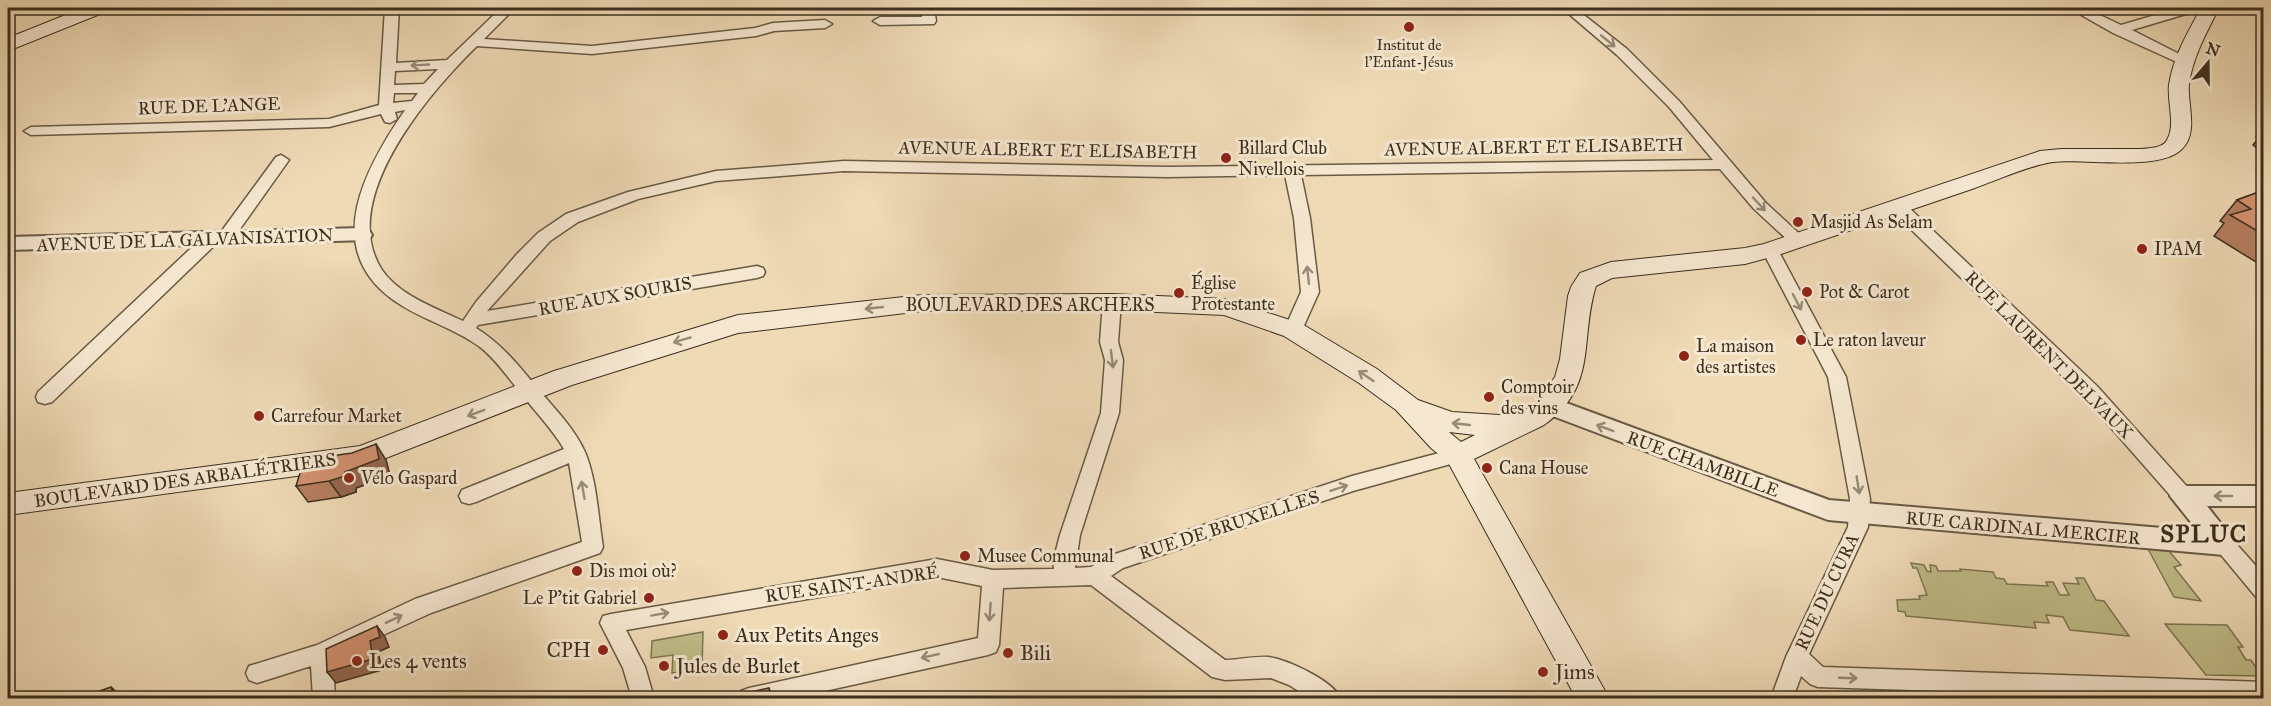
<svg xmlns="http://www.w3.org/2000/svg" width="2271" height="706" font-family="'IM FELL Great Primer',serif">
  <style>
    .green { fill: #c0bd89; stroke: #7e7654; stroke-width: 1.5 }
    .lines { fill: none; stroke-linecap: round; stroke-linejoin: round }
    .minor-casing { stroke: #695a44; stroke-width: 3 }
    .tertiary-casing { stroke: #695a44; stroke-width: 4 }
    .secondary-casing { stroke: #3c2f1e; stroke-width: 2 }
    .minor { fill: #f5e7d0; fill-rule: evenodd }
    .tertiary { fill: #f5e7d0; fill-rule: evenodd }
    .secondary { fill: #f5e7d0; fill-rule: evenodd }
    .wall { fill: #b57e60; stroke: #3c2f1e; stroke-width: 1.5 }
    .shaded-wall { fill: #94664e; stroke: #3c2f1e; stroke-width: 1.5 }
    .building { fill: #d39270; stroke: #3c2f1e; stroke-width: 1.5 }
    .oneway { stroke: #988b77 }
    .poi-dot { fill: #8f2418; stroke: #f5e7d0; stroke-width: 2 }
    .labels { text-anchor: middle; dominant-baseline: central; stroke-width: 6; stroke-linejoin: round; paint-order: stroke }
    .far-poi-label { font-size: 15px; fill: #3c2f1e; stroke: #f5e7d0 }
    .street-label { font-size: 18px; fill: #3c2f1e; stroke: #f5e7d0 }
    .poi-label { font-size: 18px; fill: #3c2f1e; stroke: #f5e7d0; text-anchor: start }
    .near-poi-label { font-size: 21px; fill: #3c2f1e; stroke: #f5e7d0; text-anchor: start }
    .district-label { font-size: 24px; font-weight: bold; letter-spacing: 1.5px; fill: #3c2f1e; stroke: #f5e7d0 }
  </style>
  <rect width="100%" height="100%" fill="#efdab6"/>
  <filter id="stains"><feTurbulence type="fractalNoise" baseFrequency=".00333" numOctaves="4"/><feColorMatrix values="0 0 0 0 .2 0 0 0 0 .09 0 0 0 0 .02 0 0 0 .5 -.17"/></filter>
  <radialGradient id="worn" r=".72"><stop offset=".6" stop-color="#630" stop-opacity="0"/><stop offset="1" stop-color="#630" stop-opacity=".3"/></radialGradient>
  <g class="green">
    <polygon points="2148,549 2169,551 2181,565 2174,567 2201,601 2174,597"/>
    <polygon points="1911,563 1924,565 1927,571 1931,572 1930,565 1936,566 1938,571 1961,571 1960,569 1993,572 1996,578 2004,579 2007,584 2048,586 2046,582 2053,582 2060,595 2069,595 2063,583 2079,584 2076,578 2084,578 2096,600 2104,601 2129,636 2070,630 2063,617 2046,615 2049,623 2034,622 2036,628 1906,616 1905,612 1898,611 1897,600 1920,599 1919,596 1927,595 1917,568 1913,568"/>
    <polygon points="2165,624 2227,625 2243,647 2238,647 2246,660 2251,660 2259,672 2263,672 2263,676 2206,675"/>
    <polygon points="703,632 702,668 672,673 673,655 651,658 652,641"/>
  </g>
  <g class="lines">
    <g class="minor-casing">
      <g id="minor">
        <path d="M385,8H399L396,63L447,60L501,8H515L484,39L592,46L755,28L773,23L825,20L832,24L825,28L774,31L756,36L592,54L477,46C431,91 336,199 382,270C400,296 436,308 463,321L476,302L517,254L538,233L566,214L628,192L716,171L844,161L1167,167L1713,160L1669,107L1617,55L1562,8H1575L1627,49L1679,101L1766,203L1806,240L1804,244H1792L1754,209L1720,169L1301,175L1310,218L1319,292L1302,330L1299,334H1287L1284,330L1301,292L1294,218L1285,175L1167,177L844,171L716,181L638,199L578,222L550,241L487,311L757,266L763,268L765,272L763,276L757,278L478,325L476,328C503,345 519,366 538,389C555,409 574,428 585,452C597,481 598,516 603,547L600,553L431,613L333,658L335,698H313L311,666L257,683L249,680L246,673L249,666L317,645L415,599L582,542L569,463L476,502L469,504L462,502L459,496L462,490L564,449C553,430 538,415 525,398C510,381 498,361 480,347C453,327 419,319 392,299C321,247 366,167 405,110L395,112L397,119L390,123L385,122L381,114L329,127L31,135L24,131L31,127L329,119L379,105ZM438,69L424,84L394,85L395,71ZM394,93H418L412,101L393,103Z"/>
        <polygon points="921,8 934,8 936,21 934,24 880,25 873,21 880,17 922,17"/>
        <polygon points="2069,8 2085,8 2121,25 2179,8 2197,8 2196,11 2132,30 2191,60 2184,64 2179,63 2113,33"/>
        <polygon points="281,155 289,160 230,243 224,244 218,242 52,402 45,404 38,402 36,397 38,392 205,235 211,234 218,236 276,157"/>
        <polygon points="1898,202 1904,203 2097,386 2190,490 2193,496 2190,502 2183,504 2176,502 2083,396 1892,211 1890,207 1892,203"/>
        <polygon points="1770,245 1776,246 1778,250 1846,377 1870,499 1868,527 1809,654 1823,667 2264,682 2264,698 2152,698 1818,687 1810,684 1801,676 1793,698 1771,698 1786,657 1848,527 1850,499 1828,377 1762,250 1764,246"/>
        <path d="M1112,296L1118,298L1121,302L1118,342L1123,360L1119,413L1080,535L1075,568L1091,567L1109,556L1352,476L1458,448L1465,450L1468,455L1465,460L1353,491L1123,568L1111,576L1225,660C1239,660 1253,656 1268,657C1286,659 1334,681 1340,698H1310L1289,685L1271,678L1225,680L1212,677L1091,585L1003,588L999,645L996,652L988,655L793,698H738L741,691L749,688L978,638L982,586L937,577L626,630L645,667L654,698H632L623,668L600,623L603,616L611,614L937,559L993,570L1054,569L1053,562L1060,535L1101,413L1105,360L1100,342L1103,302L1106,298Z"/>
        <polygon points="2224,536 2231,538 2264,575 2264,600 2256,597 2217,550 2214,544 2217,538"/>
      </g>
    </g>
    <g class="tertiary-casing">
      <g id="tertiary">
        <polygon points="362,228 369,230 372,235 369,240 8,250 8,237"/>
        <polygon points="1550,397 1829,500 2198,531 2170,496 2174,489 2183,486 2264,486 2264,506 2207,506 2237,544 2233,551 2224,555 1828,520 1542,412 1538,406 1542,400"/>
      </g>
    </g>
    <g class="secondary-casing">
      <g id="secondary">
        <polygon points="83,8 107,8 105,12 8,51 8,38"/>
        <path d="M2201,8H2219C2207,32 2193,56 2189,84C2187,104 2199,132 2182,149C2159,172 2085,158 2053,162C2030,165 1995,181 1972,189C1907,211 1843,233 1778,255L1745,264L1612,278L1596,286C1579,339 1599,386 1544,425L1474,459L1609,698H1576L1448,462L1431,448L1396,410L1359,383L1284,336L1224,315L1112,310L922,311L738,333L572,385L363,467L8,515V493L360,446L554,371L738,315L922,295L1112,294L1226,299L1302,324L1377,369L1418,400L1452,412L1515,416L1535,404L1555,377L1560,359L1568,296L1571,287L1580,273L1611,262L1745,248L1764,244L2040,151L2061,149H2142C2150,148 2163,148 2167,140C2176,125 2167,101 2169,85C2173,57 2188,32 2201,8ZM1449,432L1475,435L1461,442Z"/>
      </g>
    </g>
    <use href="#minor" class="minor"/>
    <use href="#tertiary" class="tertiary"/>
    <use href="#secondary" class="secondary"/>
  </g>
  <g class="wall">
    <polygon points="2264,127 2264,154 2253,145 2258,139 2256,137"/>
    <polygon points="2264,190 2264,267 2214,236 2224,223 2220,221 2237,200"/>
    <polygon points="386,460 390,476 356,488 356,492 341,497 308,502 296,486"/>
  </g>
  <g class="shaded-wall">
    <polygon points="376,444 386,460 390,476 356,488 356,492 341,497 329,481 345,472"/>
    <polygon points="377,626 385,637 389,647 378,652 382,670 336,683 327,672 370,641"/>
    <polygon points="111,687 124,699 115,699"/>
    <polygon points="769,688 773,699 770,699"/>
  </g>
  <g class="building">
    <polygon points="2264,190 2264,235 2230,215 2251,209 2237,200"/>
    <polygon points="376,444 379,459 345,472 345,476 329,481 296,486 304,460 352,453"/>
    <polygon points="377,626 380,637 370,641 373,659 327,672 326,649"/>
    <polygon points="111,687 115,699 77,699"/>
    <polygon points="769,688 770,699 719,699"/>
  </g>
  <defs><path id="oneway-shaft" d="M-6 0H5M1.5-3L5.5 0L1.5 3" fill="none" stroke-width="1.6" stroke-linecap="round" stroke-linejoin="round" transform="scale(1.5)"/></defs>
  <g class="oneway">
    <use href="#oneway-shaft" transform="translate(1608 41) rotate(39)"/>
    <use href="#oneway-shaft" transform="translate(420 65) rotate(177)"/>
    <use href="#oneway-shaft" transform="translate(1759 204) rotate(47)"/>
    <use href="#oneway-shaft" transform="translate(1308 275) rotate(-96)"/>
    <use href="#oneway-shaft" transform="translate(1797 302) rotate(62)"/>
    <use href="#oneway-shaft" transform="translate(874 308) rotate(174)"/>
    <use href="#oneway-shaft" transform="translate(682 340) rotate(163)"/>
    <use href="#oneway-shaft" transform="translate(1112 359) rotate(83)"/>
    <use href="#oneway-shaft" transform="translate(1366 376) rotate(-146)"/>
    <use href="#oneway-shaft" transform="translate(476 413) rotate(159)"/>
    <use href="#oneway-shaft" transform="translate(1461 424) rotate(-174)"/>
    <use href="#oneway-shaft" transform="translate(1605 428) rotate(-160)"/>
    <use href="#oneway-shaft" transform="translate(1858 485) rotate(81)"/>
    <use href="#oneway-shaft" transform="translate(1339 488) rotate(-18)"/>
    <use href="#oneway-shaft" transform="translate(583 490) rotate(-100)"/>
    <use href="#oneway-shaft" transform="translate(2223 496) rotate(-180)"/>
    <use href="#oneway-shaft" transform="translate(990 612) rotate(94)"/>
    <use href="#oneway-shaft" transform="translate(660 614) rotate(-10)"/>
    <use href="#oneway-shaft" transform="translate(394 619) rotate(-25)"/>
    <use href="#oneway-shaft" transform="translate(930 656) rotate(167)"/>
    <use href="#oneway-shaft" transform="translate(1848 678) rotate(2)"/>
  </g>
  <g class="poi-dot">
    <circle cx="1409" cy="27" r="6"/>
    <circle cx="1226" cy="158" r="6"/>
    <circle cx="1798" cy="222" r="6"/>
    <circle cx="2142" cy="249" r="6"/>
    <circle cx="1807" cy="292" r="6"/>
    <circle cx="1179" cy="293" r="6"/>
    <circle cx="1801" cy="340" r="6"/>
    <circle cx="1684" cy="356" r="6"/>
    <circle cx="1489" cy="397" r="6"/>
    <circle cx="259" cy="416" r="6"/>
    <circle cx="1487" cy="468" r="6"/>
    <circle cx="349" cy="478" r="6"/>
    <circle cx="965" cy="556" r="6"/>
    <circle cx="577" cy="571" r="6"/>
    <circle cx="649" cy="598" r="6"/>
    <circle cx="723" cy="635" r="6"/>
    <circle cx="603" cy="650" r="6"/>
    <circle cx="1008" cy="653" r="6"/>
    <circle cx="357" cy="661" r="6"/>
    <circle cx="664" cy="666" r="6"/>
    <circle cx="1543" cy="672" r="6"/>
  </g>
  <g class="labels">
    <g class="far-poi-label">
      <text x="1409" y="45">Institut de<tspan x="1409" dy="17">l'Enfant-Jésus</tspan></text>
    </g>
    <g class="street-label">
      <text transform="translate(209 106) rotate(-2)">RUE DE L'ANGE</text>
      <text transform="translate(1534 147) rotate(-1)">AVENUE ALBERT ET ELISABETH</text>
      <text transform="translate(1048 150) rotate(1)">AVENUE ALBERT ET ELISABETH</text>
      <text transform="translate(185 240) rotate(-2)">AVENUE DE LA GALVANISATION</text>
      <text transform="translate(615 296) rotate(-10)">RUE AUX SOURIS</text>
      <text x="1030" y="305">BOULEVARD DES ARCHERS</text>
      <text transform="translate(2049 355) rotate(45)">RUE LAURENT DELVAUX</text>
      <text transform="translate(1703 464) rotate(20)">RUE CHAMBILLE</text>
      <text transform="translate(185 480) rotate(-8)">BOULEVARD DES ARBALÉTRIERS</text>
      <text transform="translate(1229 525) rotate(-18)">RUE DE BRUXELLES</text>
      <text transform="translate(2023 528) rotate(5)">RUE CARDINAL MERCIER</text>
      <text transform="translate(852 584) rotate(-8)">RUE SAINT-ANDRÉ</text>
      <text transform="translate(1827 592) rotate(-65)">RUE DU CURA</text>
    </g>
    <g class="poi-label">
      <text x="1238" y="148">Billard Club<tspan x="1238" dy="21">Nivellois</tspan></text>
      <text x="1810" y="222">Masjid As Selam</text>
      <text x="2154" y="249">IPAM</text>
      <text x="1191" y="283">Église<tspan x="1191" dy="21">Protestante</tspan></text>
      <text x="1819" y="292">Pot &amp; Carot</text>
      <text x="1813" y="340">Le raton laveur</text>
      <text x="1696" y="346">La maison<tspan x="1696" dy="21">des artistes</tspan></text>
      <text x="1501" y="387">Comptoir<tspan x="1501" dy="21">des vins</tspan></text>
      <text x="271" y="416">Carrefour Market</text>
      <text x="1499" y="468">Cana House</text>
      <text x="361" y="478">Vélo Gaspard</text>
      <text x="977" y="556">Musee Communal</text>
      <text x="589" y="571">Dis moi où?</text>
      <text x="637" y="598" text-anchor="end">Le P'tit Gabriel</text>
    </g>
    <g class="near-poi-label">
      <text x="735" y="635">Aux Petits Anges</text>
      <text x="591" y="650" text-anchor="end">CPH</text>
      <text x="1020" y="653">Bili</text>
      <text x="369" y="661">Les 4 vents</text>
      <text x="676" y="666">Jules de Burlet</text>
      <text x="1555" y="672">Jims</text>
    </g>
    <g class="district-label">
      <text x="2204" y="534">SPLUC</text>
    </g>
  </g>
  <rect width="2271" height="706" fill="none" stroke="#efdab6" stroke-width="30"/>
  <rect x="9" y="9" width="2253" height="688" fill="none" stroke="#3c2f1e" stroke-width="3"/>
  <rect x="15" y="15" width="2241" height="676" fill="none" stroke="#3c2f1e" stroke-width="1.5"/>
  <g transform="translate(2208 63) rotate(20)" stroke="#f5e7d0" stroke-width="4.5" paint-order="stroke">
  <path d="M0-4.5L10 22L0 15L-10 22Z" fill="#3c2f1e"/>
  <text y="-9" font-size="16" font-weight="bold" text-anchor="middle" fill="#3c2f1e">N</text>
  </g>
  <rect width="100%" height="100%" filter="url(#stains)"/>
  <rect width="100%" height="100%" fill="url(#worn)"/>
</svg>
